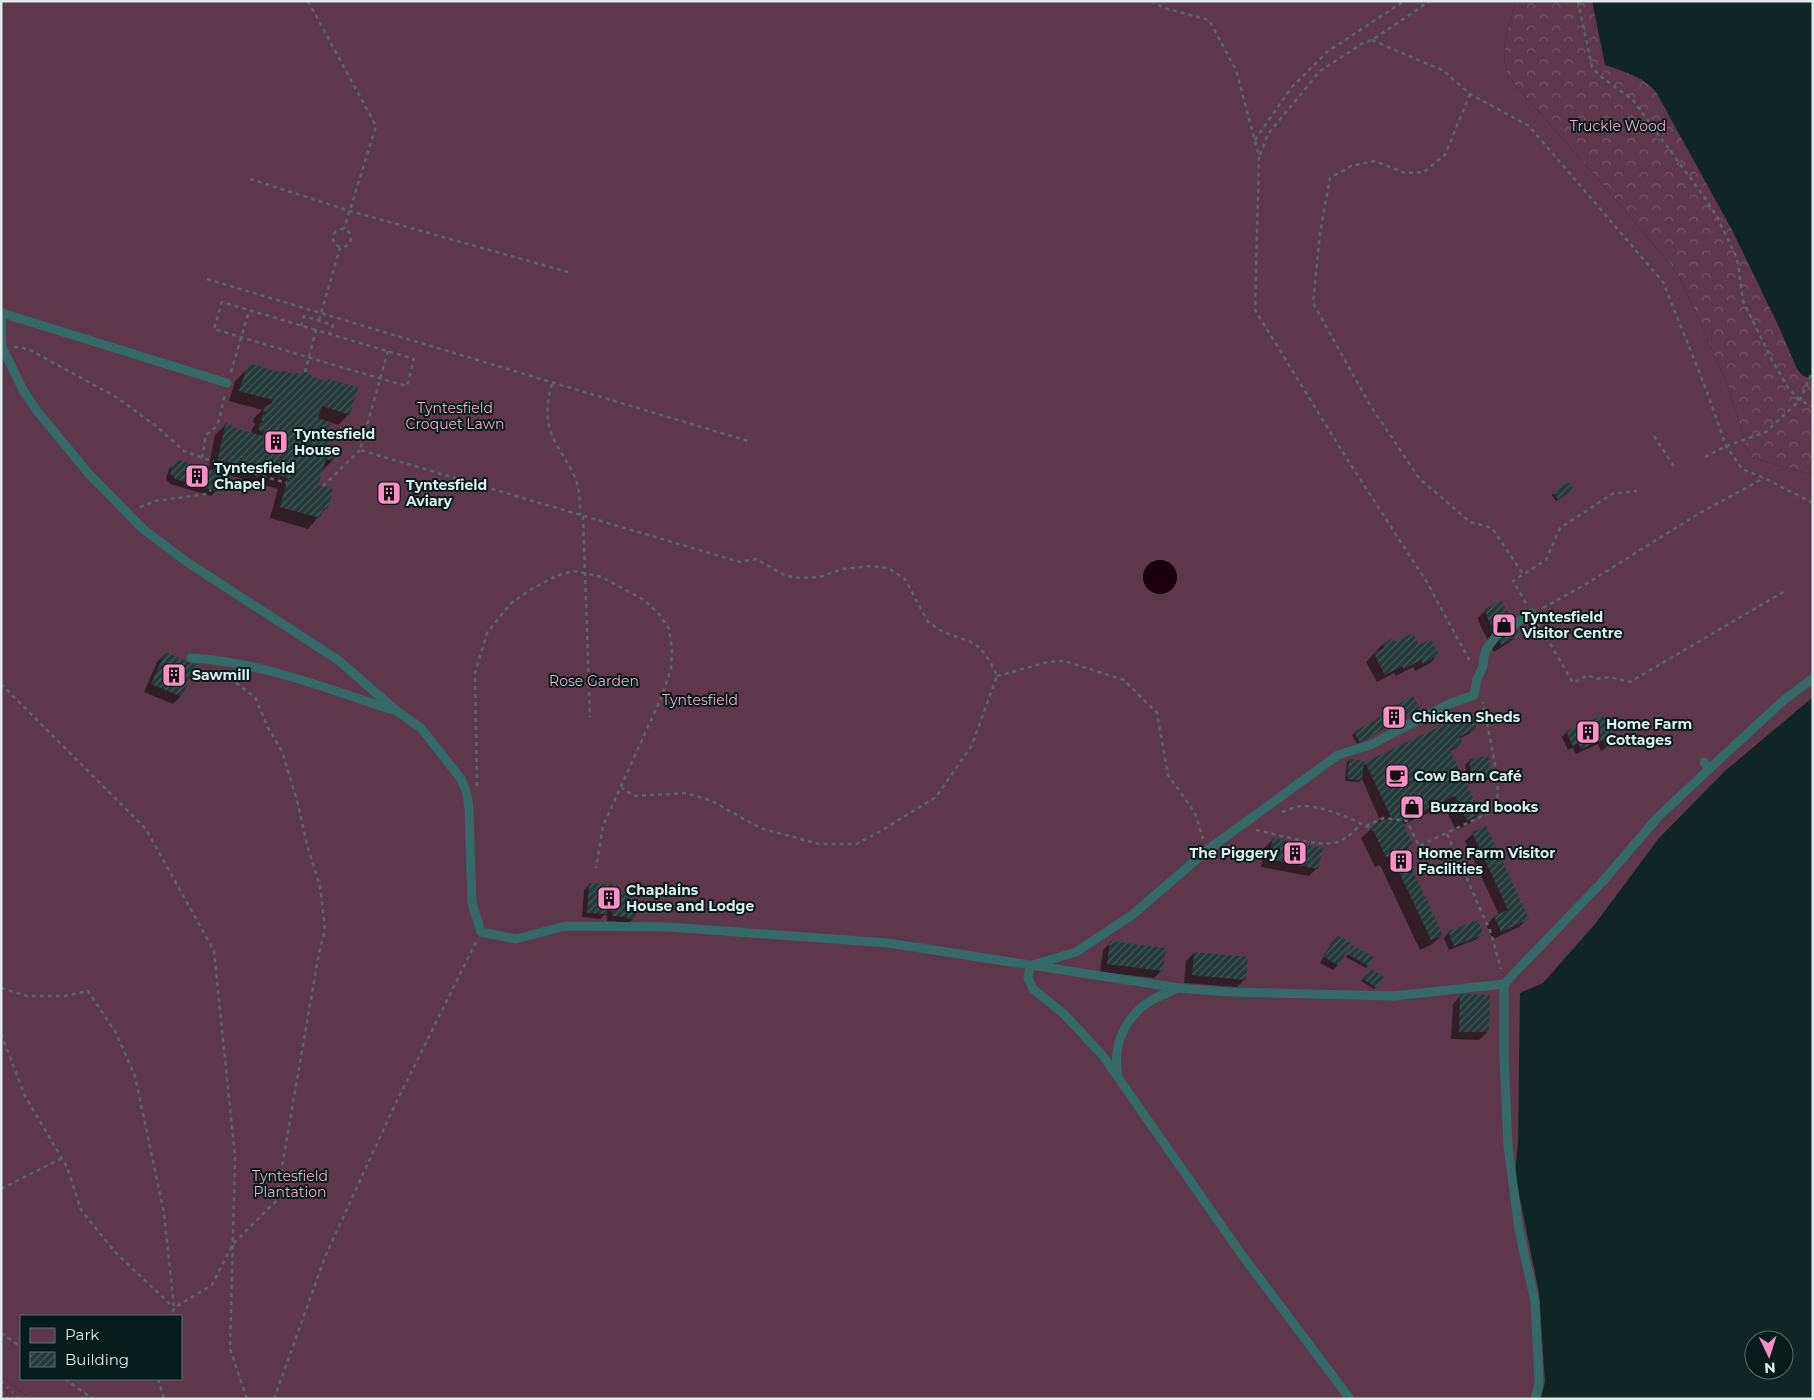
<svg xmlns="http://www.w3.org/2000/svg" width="1814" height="1400" font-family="Montserrat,sans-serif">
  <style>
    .grass { fill: url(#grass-dots) }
    .forest { fill: url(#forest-crowns) }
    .green { fill: #5e384a; fill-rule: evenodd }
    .water { fill: #1c000d }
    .shadow { fill: #0007 }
    .building { fill: url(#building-hatch) }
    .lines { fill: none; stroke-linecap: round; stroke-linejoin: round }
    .path { stroke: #546866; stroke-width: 2.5; stroke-dasharray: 4 4; stroke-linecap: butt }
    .lane { stroke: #336a66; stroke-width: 9 }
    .labels { text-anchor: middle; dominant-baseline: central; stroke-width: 4; stroke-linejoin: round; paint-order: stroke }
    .park-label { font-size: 14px; fill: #f6a9cc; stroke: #061c1b }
    .poi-label { font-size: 14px; font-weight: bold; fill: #deecea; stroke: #061c1b; text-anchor: start }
  </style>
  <defs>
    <pattern id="grass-dots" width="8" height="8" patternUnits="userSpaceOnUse" patternTransform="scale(1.25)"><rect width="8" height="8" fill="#5e384a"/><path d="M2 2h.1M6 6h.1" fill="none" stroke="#755564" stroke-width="1.8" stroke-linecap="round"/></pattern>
    <pattern id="forest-crowns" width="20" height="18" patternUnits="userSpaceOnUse" patternTransform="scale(1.25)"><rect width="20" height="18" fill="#5e384a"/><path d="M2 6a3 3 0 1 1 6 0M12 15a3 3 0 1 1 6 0" fill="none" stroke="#755564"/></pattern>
    <pattern id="building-hatch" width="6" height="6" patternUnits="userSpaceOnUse" patternTransform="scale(1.25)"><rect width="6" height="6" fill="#253b3a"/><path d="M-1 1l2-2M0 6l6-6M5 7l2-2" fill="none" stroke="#445857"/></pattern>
  </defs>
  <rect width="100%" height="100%" fill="#0f2624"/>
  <polygon class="grass" points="1,1376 30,1399 1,1399"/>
  <path class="forest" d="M1516,1H1592L1605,65C1625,72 1642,76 1656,92L1732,230L1779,327L1797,369L1802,375L1813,380V475L1753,458L1749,454L1728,386L1682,282L1670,264L1599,180L1510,79C1497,54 1509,27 1516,1Z"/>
  <path class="green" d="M1,1H1516C1509,27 1497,54 1510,79L1599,180L1670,264L1682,282L1728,386L1749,454L1753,458L1813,475V697L1725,771L1659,838L1595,924L1543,983L1520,993L1518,1143L1515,1174L1539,1293L1545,1382L1541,1399H30L1,1376ZM21,1316H181V1379H21Z"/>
  <circle class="water" cx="1160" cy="577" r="17"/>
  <g class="shadow">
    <polygon points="246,370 349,414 338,425 329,422 327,430 328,449 335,451 332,461 321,472 317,486 326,508 308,529 270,518 278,489 221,473 216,491 211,496 170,484 166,479 169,469 174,464 208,470 215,435 226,424 232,428 251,434 252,432 251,431 255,424 253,422 254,418 262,410 229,401 235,381"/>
    <polygon points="386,488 391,499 389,502 381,499"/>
    <polygon points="1570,492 1556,501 1552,495 1554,493"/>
    <polygon points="1486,610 1519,633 1511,641 1494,652 1480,625 1478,618"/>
    <polygon points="1395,643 1418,646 1438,655 1430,663 1415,671 1413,667 1396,676 1394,673 1377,682 1366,662 1382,645"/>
    <polygon points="165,654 181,696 173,704 144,692 157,662"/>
    <polygon points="1394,708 1402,720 1390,731 1387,727 1357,744 1352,735 1355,733 1383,717 1381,714 1383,712"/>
    <polygon points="1475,728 1470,733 1459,739 1461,743 1456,748 1449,752 1480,813 1469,824 1456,830 1444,806 1402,825 1411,844 1403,853 1442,935 1431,945 1420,950 1380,865 1375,867 1361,838 1372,828 1378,824 1377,822 1384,816 1379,818 1362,779 1359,782 1345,781 1347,762 1349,760 1363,766 1366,763"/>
    <polygon points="1567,732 1607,735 1611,744 1601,751 1598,744 1576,754 1573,748 1568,750 1562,737"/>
    <polygon points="1470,760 1491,776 1486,781 1468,784 1465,765"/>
    <polygon points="1473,834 1527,919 1519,927 1493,939 1486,925 1494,917 1499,915 1465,841"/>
    <polygon points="1273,839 1317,868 1309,876 1261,867 1265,847"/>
    <polygon points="589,885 616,894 629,904 633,919 628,924 622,924 622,922 607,921 607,915 604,915 601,919 582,917 584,890"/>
    <polygon points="1449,932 1482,934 1477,939 1449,950 1444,938"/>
    <polygon points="1337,937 1338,965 1333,970 1320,963 1332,942"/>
    <polygon points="1111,942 1162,970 1154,978 1100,972 1103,950"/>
    <polygon points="1350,949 1373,958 1366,968 1346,957"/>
    <polygon points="1194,953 1245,979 1237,987 1184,983 1186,961"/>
    <polygon points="1368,972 1376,987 1374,989 1361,981"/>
    <polygon points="1461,995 1487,1032 1479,1040 1451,1039 1453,1004"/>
  </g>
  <g class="building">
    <polygon points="253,364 279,372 284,371 293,374 294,372 299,374 305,372 310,374 312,377 327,381 328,379 358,387 350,415 322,406 318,418 330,422 328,429 334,431 329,448 336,450 333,461 326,459 318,485 333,489 328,509 324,508 320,518 280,507 288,478 226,461 217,491 175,479 170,473 173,463 180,460 215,471 226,423 230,423 232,427 263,436 264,433 258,429 260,423 263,422 261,419 263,414 266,413 263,410 265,406 271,404 273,400 239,391 246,369"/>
    <polygon points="1569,482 1574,490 1558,500 1553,492"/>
    <polygon points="385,487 396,490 392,500 382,497"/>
    <polygon points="1501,600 1520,634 1502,645 1487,617 1485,609"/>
    <polygon points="1413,633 1419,645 1431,639 1439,655 1423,664 1421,660 1404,669 1402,666 1385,675 1374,653 1384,648 1382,644 1393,638 1395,642"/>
    <polygon points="165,652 196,665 182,697 151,684"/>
    <polygon points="1413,696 1421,710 1404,719 1405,722 1392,730 1390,725 1360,743 1354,732 1385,714 1382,711 1394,704 1395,706"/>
    <polygon points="1471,714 1477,728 1459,737 1463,743 1450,750 1481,814 1467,820 1455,796 1402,821 1413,844 1403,849 1443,935 1431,940 1391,855 1386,857 1371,826 1391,817 1365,762 1464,715"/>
    <polygon points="1603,715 1611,733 1608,734 1613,744 1606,747 1603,740 1581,749 1578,743 1573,746 1566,731"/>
    <polygon points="1489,756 1492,776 1472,780 1469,759"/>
    <polygon points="1349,759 1364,760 1362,780 1347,779"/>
    <polygon points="1486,826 1529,919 1501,932 1494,916 1508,910 1472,832"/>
    <polygon points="1273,838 1323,848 1318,869 1268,859"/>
    <polygon points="589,883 618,885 617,893 630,893 630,903 637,903 636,916 635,916 634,919 627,919 627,917 612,916 612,911 607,910 607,914 587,913"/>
    <polygon points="1478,920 1483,935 1454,946 1448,931"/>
    <polygon points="1337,935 1351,943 1339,966 1324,957"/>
    <polygon points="1110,941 1166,948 1163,971 1107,964"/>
    <polygon points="1352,945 1374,957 1369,966 1347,954"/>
    <polygon points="1194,952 1248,957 1246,980 1192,975"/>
    <polygon points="1370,968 1384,977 1377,988 1363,979"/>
    <polygon points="1460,994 1490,995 1489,1032 1459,1032"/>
  </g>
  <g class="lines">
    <g class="path">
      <polyline points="308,1 376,126 344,229"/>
      <polyline points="1151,1 1164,8 1209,20 1236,70 1259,156 1255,310 1342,451 1428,584 1471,663"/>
      <polyline points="1578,1 1592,67 1600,76 1633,100 1705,198 1717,217 1735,254 1738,264 1743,301 1774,364 1789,389 1800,400 1813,407"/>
      <polyline points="1372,40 1444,71 1470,94 1529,126 1663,282 1706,389 1726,446 1742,469 1764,478 1813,503"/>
      <polyline points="1470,94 1445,155 1424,172 1405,173 1375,161 1351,166 1330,178 1320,233 1313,303 1370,405 1419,478 1470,522 1492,528 1523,574"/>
      <polyline points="1255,140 1291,88 1327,52 1404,1"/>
      <polyline points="1260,155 1268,134 1320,71 1363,43 1372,40 1430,1"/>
      <polyline points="250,179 350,211 568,272"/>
      <circle cx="342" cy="238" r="9"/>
      <polyline points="207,279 748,441"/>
      <polyline points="319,320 340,248"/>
      <polyline points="301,326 304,316 333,325 330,334"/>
      <polyline points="14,347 20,347 30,350 116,397 156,426 184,451 217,463"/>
      <polyline points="388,351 360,450 740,562 756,559 786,576 801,578 820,577 843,569 869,566 888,568 905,579 928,622 943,632 969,641 980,648 990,661 997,676 972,745 936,797 879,832 856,844 819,844 760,828 712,801 686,793 634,796 622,788"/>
      <polyline points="231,372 249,311"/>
      <path d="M305,372L316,330L414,359L407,386C342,368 278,348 214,329L222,302L316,330"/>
      <path d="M552,384C549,395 546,407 548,419C550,442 568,459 576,480C580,491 580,503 580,515"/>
      <polyline points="1654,436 1675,468"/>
      <polyline points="1705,457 1726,446 1766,432 1800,400 1813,370"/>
      <polyline points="202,458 206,435 216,427 219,420 225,394"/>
      <polyline points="224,465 287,483"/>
      <polyline points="323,486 360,450"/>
      <polyline points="140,507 155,501 206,494 211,490"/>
      <polyline points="583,516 590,717"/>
      <polyline points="1526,603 1513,581 1546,560 1560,528 1612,494 1637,491"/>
      <polyline points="1543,608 1586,584 1698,514 1764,478"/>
      <polyline points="1538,623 1573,683 1588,675 1596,679 1610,677 1630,682 1785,591"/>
      <polyline points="997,676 1048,662 1064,661 1124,680 1157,713 1168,775 1195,813 1203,839"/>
      <polyline points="1,684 146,829 214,951 235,1157 230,1349 247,1399"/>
      <polyline points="477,786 475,673 487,633 510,604 530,590 556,576 574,571 602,577 644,600 659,614 669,629 672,649 671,669 661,698 603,826 596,868"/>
      <path d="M1282,812C1288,810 1295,807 1301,806C1321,805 1356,820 1373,830"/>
      <polyline points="1366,826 1384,818 1407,821 1419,846 1497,809 1498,780 1483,702"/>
      <path d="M1256,830C1277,834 1313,846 1333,843C1345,841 1354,832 1361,823"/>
      <polyline points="1447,834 1491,933 1501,969"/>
      <polyline points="1,988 27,996 65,996 88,991 116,1033 135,1076 164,1213 174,1308"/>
      <polyline points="1,1034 25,1096 67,1167 81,1210 115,1252 173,1307"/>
      <polyline points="1,1189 62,1158"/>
      <polyline points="167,1316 172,1315 174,1308 212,1285 233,1244 276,1201 319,953 325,930 320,886 307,845 298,804 282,751 268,728 255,697 225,675"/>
      <polyline points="1,1333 21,1347"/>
      <polyline points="65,1379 93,1399"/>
      <polyline points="158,1379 164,1399"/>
      <polyline points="274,1399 325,1257 391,1113 476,942"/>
    </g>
    <g class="lane">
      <polyline points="1,312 2,347 23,390 37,411 89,474 143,529 187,562 338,660 398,712 421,728 461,779 467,794 469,809 472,903 481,932 516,939 565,926 669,927 888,943 1179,988 1228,992 1393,996 1504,984 1604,880 1657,818 1709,769 1704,762"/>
      <polyline points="2,313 227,383"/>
      <path d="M191,658C261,662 328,689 393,710"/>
      <polyline points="1709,769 1784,700 1813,678"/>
      <polyline points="1033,965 1076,952 1132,915 1210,848 1338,755 1370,745 1449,704 1474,695 1477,679 1483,666 1484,656 1487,648 1497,635 1532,613"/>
      <polyline points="1030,966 1028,978 1033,989 1064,1014 1103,1056 1242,1255 1350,1399"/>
      <polyline points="1504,984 1504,1058 1508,1146 1519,1230 1535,1302 1539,1383 1535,1399"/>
      <path d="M1118,1075C1112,1046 1125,1017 1150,1001C1159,996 1169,992 1179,988"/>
    </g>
  </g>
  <defs>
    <g id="building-square" transform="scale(1.25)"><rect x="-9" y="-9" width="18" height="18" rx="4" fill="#fb8fc3" stroke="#061c1b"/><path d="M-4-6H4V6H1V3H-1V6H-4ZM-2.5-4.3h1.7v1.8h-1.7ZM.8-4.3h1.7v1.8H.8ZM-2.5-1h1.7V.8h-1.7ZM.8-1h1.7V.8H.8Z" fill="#111"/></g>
    <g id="shop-square" transform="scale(1.25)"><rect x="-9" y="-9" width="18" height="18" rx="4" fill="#fb8fc3" stroke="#061c1b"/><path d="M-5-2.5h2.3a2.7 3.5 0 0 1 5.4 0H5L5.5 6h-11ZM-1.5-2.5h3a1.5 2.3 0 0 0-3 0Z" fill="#111"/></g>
    <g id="cafe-square" transform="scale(1.25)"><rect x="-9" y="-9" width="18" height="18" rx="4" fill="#fb8fc3" stroke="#061c1b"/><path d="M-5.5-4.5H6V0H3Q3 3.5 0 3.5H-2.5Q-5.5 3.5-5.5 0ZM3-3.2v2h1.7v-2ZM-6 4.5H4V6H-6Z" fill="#111"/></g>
  </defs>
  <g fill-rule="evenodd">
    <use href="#building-square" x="276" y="442"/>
    <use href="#building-square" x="197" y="476"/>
    <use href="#building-square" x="389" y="493"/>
    <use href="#shop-square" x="1504" y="625"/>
    <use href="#building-square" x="174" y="675"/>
    <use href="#building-square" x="1394" y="717"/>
    <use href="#building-square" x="1588" y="732"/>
    <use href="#cafe-square" x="1397" y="776"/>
    <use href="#shop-square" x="1412" y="807"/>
    <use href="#building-square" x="1295" y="853"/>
    <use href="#building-square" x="1401" y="861"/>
    <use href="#building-square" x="609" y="898"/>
  </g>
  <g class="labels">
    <g class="park-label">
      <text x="1618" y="126">Truckle Wood</text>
      <text x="455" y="408">Tyntesfield<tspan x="455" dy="16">Croquet Lawn</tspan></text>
      <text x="594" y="681">Rose Garden</text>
      <text x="700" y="700">Tyntesfield</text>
      <text x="290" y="1176">Tyntesfield<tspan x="290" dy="16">Plantation</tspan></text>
    </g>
    <g class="poi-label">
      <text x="294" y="434">Tyntesfield<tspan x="294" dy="16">House</tspan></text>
      <text x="214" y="468">Tyntesfield<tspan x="214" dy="16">Chapel</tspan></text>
      <text x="406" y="485">Tyntesfield<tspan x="406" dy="16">Aviary</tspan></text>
      <text x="1522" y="617">Tyntesfield<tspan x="1522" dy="16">Visitor Centre</tspan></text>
      <text x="192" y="675">Sawmill</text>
      <text x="1412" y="717">Chicken Sheds</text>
      <text x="1606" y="724">Home Farm<tspan x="1606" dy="16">Cottages</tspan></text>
      <text x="1414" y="776">Cow Barn Café</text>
      <text x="1430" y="807">Buzzard books</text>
      <text x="1278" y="853" text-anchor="end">The Piggery</text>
      <text x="1418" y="853">Home Farm Visitor<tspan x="1418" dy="16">Facilities</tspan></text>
      <text x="626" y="890">Chaplains<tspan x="626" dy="16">House and Lodge</tspan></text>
    </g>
  </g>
  <rect width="1814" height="1400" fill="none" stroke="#deecea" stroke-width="5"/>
  <rect x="20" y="1315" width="162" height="65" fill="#061c1b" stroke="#5c6f6e"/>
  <rect x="30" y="1328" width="25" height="15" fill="#5e384a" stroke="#5c6f6e"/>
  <text x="65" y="1340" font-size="15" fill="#deecea">Park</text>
  <rect x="30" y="1352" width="25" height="15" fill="url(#building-hatch)" stroke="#5c6f6e"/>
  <text x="65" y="1365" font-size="15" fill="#deecea">Building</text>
  <g transform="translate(1769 1355) rotate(176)"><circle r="24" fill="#061c1b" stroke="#5c6f6e"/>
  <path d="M0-4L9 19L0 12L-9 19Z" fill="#fb8fc3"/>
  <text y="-8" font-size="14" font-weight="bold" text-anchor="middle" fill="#deecea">N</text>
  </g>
</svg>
